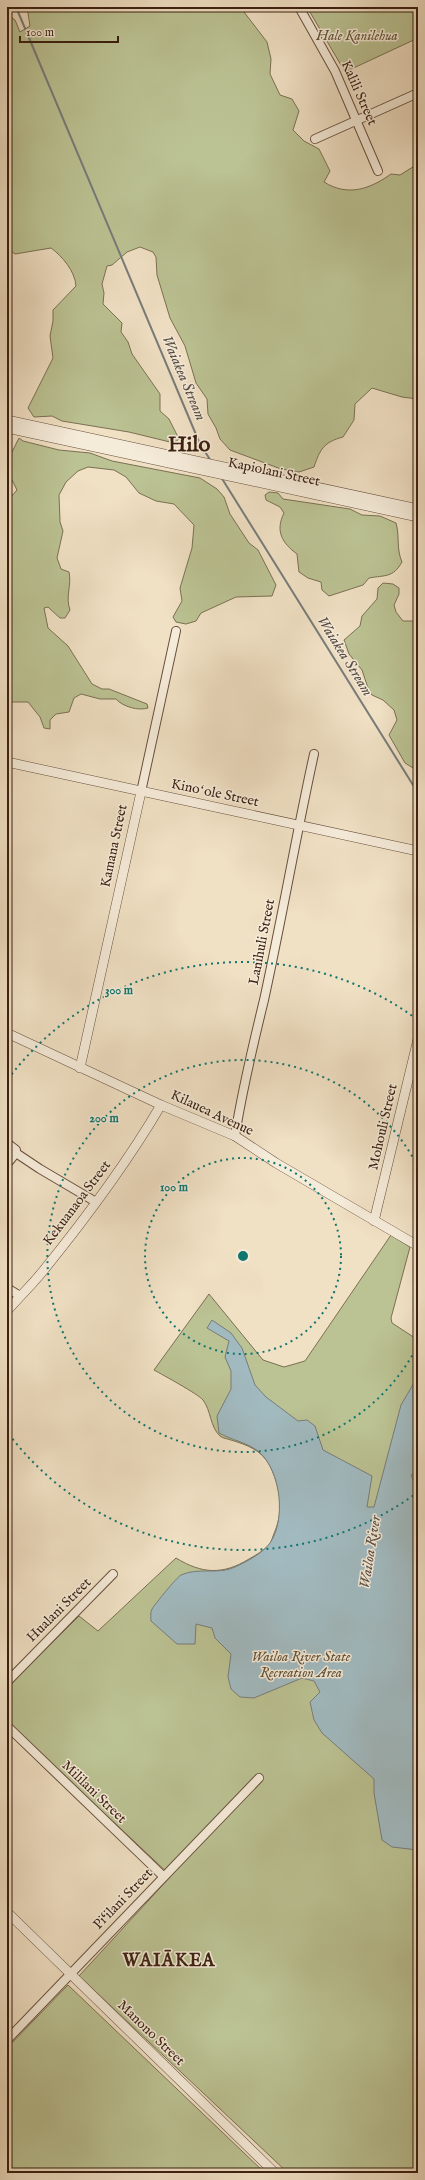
<svg xmlns="http://www.w3.org/2000/svg" width="425" height="2180" font-family="'IM FELL English',serif">
  <style>
    .green { fill: #bbc293; stroke: #7b7052 }
    .water { fill: #a1bac0; stroke: #787c7a }
    .lines { fill: none; stroke-linecap: round; stroke-linejoin: round }
    .stream { stroke: #787c7a; stroke-width: 2 }
    .minor-casing { stroke: #684f3d; stroke-width: 10 }
    .tertiary-casing { stroke: #684f3d; stroke-width: 10 }
    .minor { stroke: #f5ebd9; stroke-width: 8 }
    .tertiary { stroke: #f5ebd9; stroke-width: 9 }
    .ring { fill: none; stroke: #0f766e; stroke-width: 2; stroke-dasharray: 2 4 }
    .labels { text-anchor: middle; dominant-baseline: central; stroke-width: 3; stroke-linejoin: round; paint-order: stroke }
    .park-label { font-size: 14px; font-style: italic; fill: #615037; stroke: #f5ebd9 }
    .street-label { font-size: 14px; fill: #3b1f10; stroke: #f5ebd9 }
    .water-label { font-size: 15px; font-style: italic; fill: #5a4e45; stroke: #f5ebd9 }
    .district-label { font-size: 18px; font-weight: bold; letter-spacing: 1px; fill: #3b1f10; stroke: #f5ebd9 }
    .town-label { font-size: 22px; font-weight: bold; fill: #3b1f10; stroke: #f5ebd9 }
    .centre { fill: #0f766e; stroke: #f5ebd9; stroke-width: 2 }
    .ring-label { font-size: 12px; text-anchor: middle; font-weight: bold; fill: #0f766e; stroke: #f5ebd9; stroke-width: 3; stroke-linejoin: round; paint-order: stroke }
  </style>
  <rect width="100%" height="100%" fill="#f0e0c4"/>
  <filter id="stains"><feTurbulence type="fractalNoise" baseFrequency=".005" numOctaves="4"/><feColorMatrix values="0 0 0 0 .2 0 0 0 0 .09 0 0 0 0 .02 0 0 0 .5 -.17"/></filter>
  <radialGradient id="worn" r=".72"><stop offset=".6" stop-color="#630" stop-opacity="0"/><stop offset="1" stop-color="#630" stop-opacity=".3"/></radialGradient>
  <g class="green">
    <path d="M27,7H243L244,12L267,42L271,59L270,74L280,95L292,99L299,111L293,130L304,141L319,149L330,171L324,182C348,197 370,189 391,174L400,175L416,165V156L418,154V399L402,397L372,388L355,404L354,420L343,437C324,442 320,449 314,467L299,472L281,469L230,450L220,439L216,428L208,414L207,399L196,383L185,346L170,318L157,275L156,257L153,252L140,247L127,252L112,265L107,266L102,284L104,293L103,304L122,323L121,332L128,342L132,354L160,394V411L169,419L179,439L174,443L129,432L62,421L52,416L34,417L28,408L53,358L50,336L53,321V310L76,286C75,271 62,256 51,248L15,254L7,248V14L15,20L20,32L30,26Z"/>
    <polygon points="307,7 418,7 418,38 345,72"/>
    <path d="M19,438L23,441L59,450L90,453L112,461L200,478L217,489L224,497L230,514L249,543L258,550L276,585L272,596L236,597L201,613L196,621L186,624L176,622L173,617L182,601L180,588L192,548L194,525L174,504L156,501L139,493L126,477L114,470L88,467L78,471L66,482L59,495L60,522L63,531L57,558L61,569L69,572C72,585 65,597 70,610L65,618H60L48,607L44,608L48,628L68,646L92,684L102,689H109L147,704L148,708C139,711 123,707 116,699H100L81,694L74,698L69,712L56,714L50,720V729L44,728L40,717L28,702H7V526L11,497L17,490L12,480L7,477V452H12Z"/>
    <path d="M269,492L278,493L283,499L350,509L362,515L380,516L396,523C400,537 396,548 402,562C393,578 385,575 369,578L363,585L329,596L322,590L321,582L308,578L299,572L297,554C282,543 275,531 284,513L280,507L266,500L265,495Z"/>
    <polygon points="383,583 393,584 399,588 399,594 394,605 396,612 403,621 418,621 418,771 405,763 389,735 397,720 394,710 383,700 372,695 369,691 362,670 349,654 344,640 360,626 362,616 377,599 378,588"/>
    <path d="M391,1235L410,1247L391,1318L392,1323L418,1340V2171L416,2173H288L79,1976L171,1876L7,1722V1687L79,1616L98,1631L176,1558C202,1574 223,1575 249,1559C256,1555 263,1551 269,1545C272,1541 273,1535 275,1531C284,1509 280,1487 270,1466C262,1450 247,1445 231,1440C228,1439 222,1438 220,1436C210,1427 211,1410 203,1400C198,1394 163,1375 154,1370L209,1294L263,1360L284,1367L305,1361Z"/>
    <polygon points="68,1985 265,2173 7,2173 7,2048"/>
  </g>
  <path class="water" d="M212,1320L231,1333L242,1348L255,1385L266,1397L298,1421L307,1420L315,1426L323,1450L372,1476L367,1507H374L401,1405L418,1376V1470L411,1475L414,1482L418,1484V1850L392,1847L382,1840L374,1793V1779L322,1733L314,1720L310,1702L320,1692L314,1681L302,1678L254,1698L240,1697L231,1689L228,1677L231,1654L215,1638L212,1628L196,1624L195,1644H177L151,1621C151,1618 150,1612 152,1609C155,1604 177,1577 181,1575C198,1567 219,1575 235,1567C246,1562 263,1553 270,1543C286,1520 281,1472 260,1453C250,1443 231,1440 219,1433L217,1416L231,1389V1371L225,1357L229,1341L207,1328Z"/>
  <g class="lines">
    <g class="stream">
      <polyline points="16,7 200,444 211,461"/>
      <polyline points="221,477 418,793"/>
    </g>
    <g class="minor-casing">
      <g id="minor">
        <polyline points="299,7 335,71 378,171"/>
        <polyline points="315,139 418,93"/>
        <polyline points="141,792 176,631"/>
        <path d="M235,1136C242,1090 253,1045 264,1000C282,918 296,836 314,754"/>
        <polyline points="7,1143 16,1150 16,1153 40,1169 96,1202"/>
        <polyline points="7,1164 16,1153"/>
        <polyline points="7,1288 20,1296"/>
        <polyline points="7,1682 113,1574"/>
        <polyline points="7,1726 163,1876"/>
        <polyline points="7,2040 259,1778"/>
      </g>
    </g>
    <g class="tertiary-casing">
      <g id="tertiary">
        <polyline points="7,420 418,509"/>
        <polyline points="7,428 418,517"/>
        <polyline points="7,762 418,851"/>
        <polyline points="7,1033 161,1105 235,1136 276,1163 418,1246"/>
        <polyline points="80,1068 141,792"/>
        <polyline points="374,1221 418,1039"/>
        <path d="M7,1311C19,1297 32,1285 43,1271C86,1218 127,1163 161,1105"/>
        <polyline points="7,1912 275,2173"/>
      </g>
    </g>
    <use href="#minor" class="minor"/>
    <use href="#tertiary" class="tertiary"/>
  </g>
  <g class="ring">
    <circle cx="243" cy="1256" r="98"/>
    <path d="M418 1345A196 196 0 1 1 418 1167"/>
    <path d="M418 1492A294 294 0 0 1 8 1433M8 1079A294 294 0 0 1 418 1020"/>
  </g>
  <g class="labels">
    <g class="park-label">
      <text x="357" y="36">Hale Kanilehua</text>
      <text x="301" y="1657">Wailoa River State<tspan x="301" dy="16">Recreation Area</tspan></text>
    </g>
    <g class="street-label">
      <text transform="translate(359 93) rotate(66)">Kalili Street</text>
      <text transform="translate(274 472) rotate(12)">Kapiolani Street</text>
      <text transform="translate(215 793) rotate(12)">Kinoʻole Street</text>
      <text transform="translate(114 846) rotate(-78)">Kamana Street</text>
      <text transform="translate(262 942) rotate(-79)">Lanihuli Street</text>
      <text transform="translate(212 1113) rotate(25)">Kilauea Avenue</text>
      <text transform="translate(383 1127) rotate(-77)">Mohouli Street</text>
      <text transform="translate(77 1203) rotate(-53)">Kekuanaoa Street</text>
      <text transform="translate(59 1610) rotate(-45)">Hualani Street</text>
      <text transform="translate(94 1792) rotate(44)">Mililani Street</text>
      <text transform="translate(123 1899) rotate(-46)">Pi‘ilani Street</text>
      <text transform="translate(151 2033) rotate(44)">Manono Street</text>
    </g>
    <g class="water-label">
      <text transform="translate(184 378) rotate(67)">Waiakea Stream</text>
      <text transform="translate(345 656) rotate(58)">Waiakea Stream</text>
      <text transform="translate(370 1552) rotate(-81)">Wailoa River</text>
    </g>
    <g class="district-label">
      <text x="169" y="1961">WAIĀKEA</text>
    </g>
    <g class="town-label">
      <text x="189" y="445">Hilo</text>
    </g>
  </g>
  <circle cx="243" cy="1256" r="6" class="centre"/>
  <g class="ring-label">
    <text x="119" y="994">300 m</text>
    <text x="104" y="1122">200 m</text>
    <text x="174" y="1191">100 m</text>
  </g>
  <rect width="425" height="2180" fill="none" stroke="#f0e0c4" stroke-width="24"/>
  <rect x="8" y="8" width="409" height="2164" fill="none" stroke="#3b1f10" stroke-width="2"/>
  <rect x="12" y="12" width="401" height="2156" fill="none" stroke="#3b1f10"/>
  <path d="M20 36v6h98v-6" fill="none" stroke="#3b1f10" stroke-width="2"/>
  <text x="26" y="36" font-size="12" fill="#3b1f10" stroke="#f5ebd9" stroke-width="3" paint-order="stroke">100 m</text>
  <rect width="100%" height="100%" filter="url(#stains)"/>
  <rect width="100%" height="100%" fill="url(#worn)"/>
</svg>
